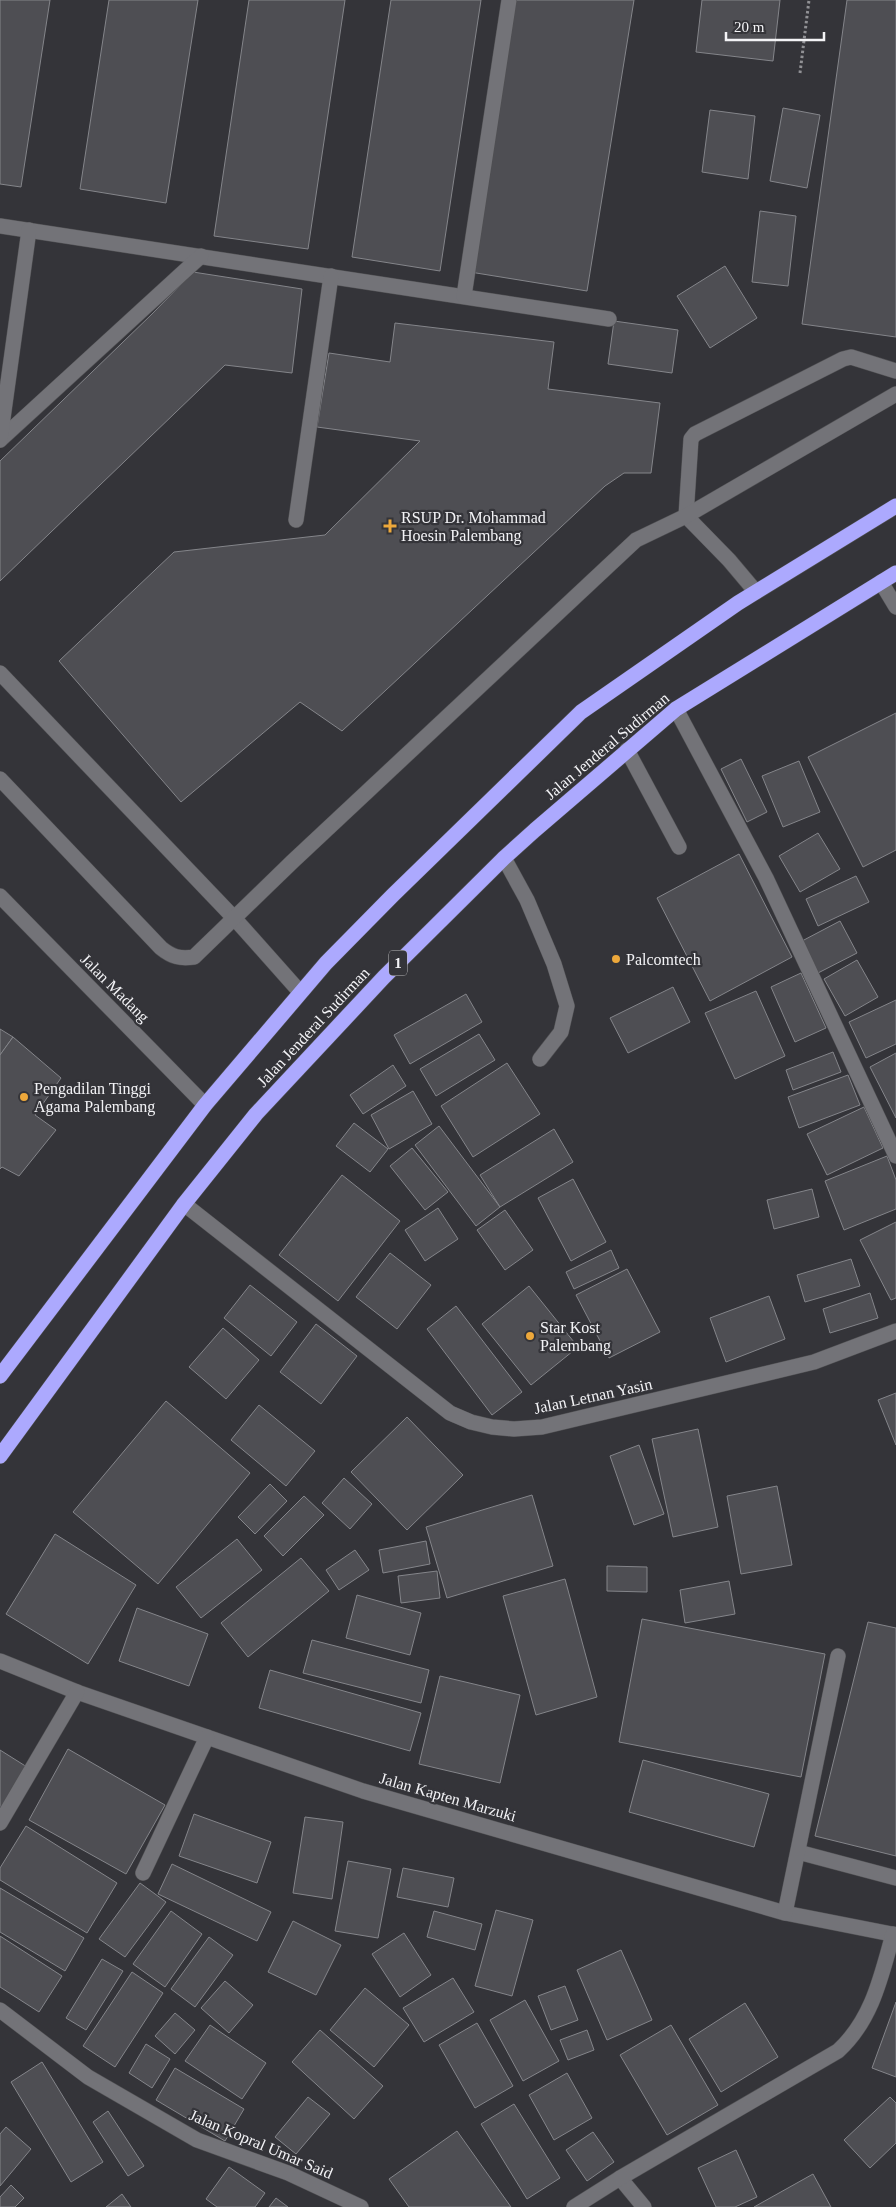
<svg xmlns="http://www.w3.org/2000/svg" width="896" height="2207" font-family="Georgia,serif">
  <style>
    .building { fill: #4e4e53; stroke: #84858a }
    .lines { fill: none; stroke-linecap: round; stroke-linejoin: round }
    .minor-casing { stroke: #505053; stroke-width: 16 }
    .highway-casing { stroke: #505053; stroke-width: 16 }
    .path { stroke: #919195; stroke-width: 3; stroke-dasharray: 2.5 2.5; stroke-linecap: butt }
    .minor { stroke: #737378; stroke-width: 15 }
    .highway { stroke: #aca9fe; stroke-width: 15 }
    .poi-dot { fill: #eda83b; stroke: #343439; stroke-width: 2 }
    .labels { text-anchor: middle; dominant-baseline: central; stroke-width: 4.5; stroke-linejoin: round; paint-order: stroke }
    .shield { fill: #343439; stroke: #bababd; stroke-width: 1 }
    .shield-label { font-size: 15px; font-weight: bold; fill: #f3f3f6 }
    .poi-label { font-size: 16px; fill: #f3f3f6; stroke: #343439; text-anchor: start }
    .street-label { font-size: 16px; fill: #f3f3f6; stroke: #343439 }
  </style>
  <rect width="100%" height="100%" fill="#343439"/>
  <g class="building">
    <polygon points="0,0 50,0 21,187 0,184"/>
    <polygon points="109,0 198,0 166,203 80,189"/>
    <polygon points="249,0 345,0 308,249 214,236"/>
    <polygon points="391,0 481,0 440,271 352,257"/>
    <polygon points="514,0 634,0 587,291 470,272"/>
    <polygon points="702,0 780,0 773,61 696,52"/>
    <polygon points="847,0 896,0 896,337 802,324"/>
    <polygon points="783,108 820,115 807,188 770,181"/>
    <polygon points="710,110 755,116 748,179 702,172"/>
    <polygon points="760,211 796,216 788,286 752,282"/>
    <polygon points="725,266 757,318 710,348 677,296"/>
    <polygon points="193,272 302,289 292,373 225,365 0,581 0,461 152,314"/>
    <polygon points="614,321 678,330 672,373 608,364"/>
    <polygon points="395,323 554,342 548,389 660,403 651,473 624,473 605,486 342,731 300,702 181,802 59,661 174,552 325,535 420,441 317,427 329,353 390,362"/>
    <polygon points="896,713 896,850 863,867 808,757"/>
    <polygon points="741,759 767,812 747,822 721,769"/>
    <polygon points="799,761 820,812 783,827 762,776"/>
    <polygon points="818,833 840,869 800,892 779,856"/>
    <polygon points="739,854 792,957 710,1001 657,898"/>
    <polygon points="856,876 869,902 818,926 806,899"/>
    <polygon points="840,921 857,953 818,973 802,941"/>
    <polygon points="857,960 878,997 845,1016 824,979"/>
    <polygon points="801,973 826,1028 795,1042 771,987"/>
    <polygon points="673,987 690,1022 628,1053 610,1018"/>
    <polygon points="756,991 785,1056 735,1079 705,1013"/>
    <polygon points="466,994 482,1022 410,1064 394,1035"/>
    <polygon points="896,1000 896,1044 866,1058 849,1022"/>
    <polygon points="0,1029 13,1037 0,1055"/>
    <polygon points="479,1034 495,1060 436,1096 420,1069"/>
    <polygon points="13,1037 61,1078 35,1115 56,1130 19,1176 2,1167 0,1169 0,1055"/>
    <polygon points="833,1052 841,1072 793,1090 786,1070"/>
    <polygon points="896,1053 896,1118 870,1067"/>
    <polygon points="507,1063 540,1114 473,1157 441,1106"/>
    <polygon points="393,1065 406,1086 363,1114 350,1095"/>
    <polygon points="848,1075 860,1105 799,1128 788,1097"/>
    <polygon points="413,1091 432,1124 389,1149 371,1115"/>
    <polygon points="864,1107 883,1148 827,1175 807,1134"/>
    <polygon points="354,1123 388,1149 370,1172 336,1146"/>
    <polygon points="439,1126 500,1207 476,1226 415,1145"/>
    <polygon points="554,1129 573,1162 500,1207 480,1175"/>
    <polygon points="412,1148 448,1192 425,1210 390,1166"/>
    <polygon points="887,1156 896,1180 896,1209 844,1230 825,1181"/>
    <polygon points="342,1175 400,1221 338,1301 279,1255"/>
    <polygon points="573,1179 606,1242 571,1261 538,1198"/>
    <polygon points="812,1189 819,1217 774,1229 767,1200"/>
    <polygon points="438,1208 458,1239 425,1261 405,1230"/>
    <polygon points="505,1210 533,1250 505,1270 477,1230"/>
    <polygon points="896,1222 896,1298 891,1300 860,1240"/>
    <polygon points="611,1250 619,1268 574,1289 566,1272"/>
    <polygon points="390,1253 431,1285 397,1329 356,1297"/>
    <polygon points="851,1259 860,1286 805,1302 797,1275"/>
    <polygon points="627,1269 660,1332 609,1358 576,1295"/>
    <polygon points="250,1285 297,1322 271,1356 224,1318"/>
    <polygon points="529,1286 578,1347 531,1385 482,1324"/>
    <polygon points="870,1293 878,1318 830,1333 823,1309"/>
    <polygon points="769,1296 785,1339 726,1362 710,1318"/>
    <polygon points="456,1306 522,1392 492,1415 427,1329"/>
    <polygon points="316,1324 357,1356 321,1404 280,1372"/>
    <polygon points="223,1328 259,1360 226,1399 189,1367"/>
    <polygon points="896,1393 896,1445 878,1400"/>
    <polygon points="166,1401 250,1473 158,1584 73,1512"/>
    <polygon points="259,1405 315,1451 286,1486 231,1440"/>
    <polygon points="407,1417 463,1475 407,1530 351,1472"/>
    <polygon points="698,1429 718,1527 673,1537 652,1439"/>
    <polygon points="639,1445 664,1514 634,1525 610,1456"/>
    <polygon points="344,1478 372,1504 350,1529 322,1503"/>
    <polygon points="270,1484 287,1501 255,1534 238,1517"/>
    <polygon points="777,1486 792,1565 741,1574 727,1496"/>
    <polygon points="532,1495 553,1566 447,1598 426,1527"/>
    <polygon points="304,1496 324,1515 283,1556 264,1536"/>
    <polygon points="55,1534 136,1585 88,1664 6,1614"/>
    <polygon points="237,1539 262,1570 201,1618 176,1587"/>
    <polygon points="426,1541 430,1564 383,1573 379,1550"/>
    <polygon points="355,1550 369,1570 339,1590 326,1570"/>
    <polygon points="301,1558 329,1591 248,1657 221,1623"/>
    <polygon points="607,1566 647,1567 647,1592 607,1591"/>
    <polygon points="437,1571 440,1598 401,1603 398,1576"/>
    <polygon points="565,1579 597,1697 536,1715 503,1596"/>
    <polygon points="729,1581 735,1614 685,1623 680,1590"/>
    <polygon points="357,1595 421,1613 410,1655 346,1638"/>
    <polygon points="137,1608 208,1634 189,1686 119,1661"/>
    <polygon points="642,1619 825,1654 801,1777 619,1742"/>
    <polygon points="868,1622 896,1628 896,1856 815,1836"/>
    <polygon points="312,1640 429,1670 421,1703 303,1673"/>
    <polygon points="270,1670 421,1713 410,1751 259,1708"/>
    <polygon points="440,1676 520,1695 500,1783 419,1764"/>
    <polygon points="68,1749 165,1805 126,1874 29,1820"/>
    <polygon points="0,1750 27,1767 0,1813"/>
    <polygon points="643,1760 769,1794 754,1847 629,1812"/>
    <polygon points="194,1814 271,1842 257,1883 179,1856"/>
    <polygon points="305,1817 343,1822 332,1899 293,1893"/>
    <polygon points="26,1826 117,1883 87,1933 0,1880 0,1868"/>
    <polygon points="348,1861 391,1869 378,1938 335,1931"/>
    <polygon points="172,1864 271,1912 257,1941 158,1894"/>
    <polygon points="403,1868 454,1878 448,1907 397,1897"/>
    <polygon points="140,1883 166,1902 125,1957 99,1939"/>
    <polygon points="0,1888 84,1938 65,1971 0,1932"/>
    <polygon points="496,1910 533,1920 512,1996 475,1986"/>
    <polygon points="171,1911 202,1934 165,1987 133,1964"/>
    <polygon points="434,1911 482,1924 475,1950 427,1937"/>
    <polygon points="293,1921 341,1945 316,1995 268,1972"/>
    <polygon points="404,1933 431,1975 400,1997 372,1954"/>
    <polygon points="0,1936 62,1976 39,2012 0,1987"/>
    <polygon points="209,1937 233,1955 195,2007 171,1989"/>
    <polygon points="621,1950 652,2020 607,2040 577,1970"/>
    <polygon points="102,1959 123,1971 86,2030 66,2018"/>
    <polygon points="132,1972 163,1993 115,2067 83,2046"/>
    <polygon points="453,1978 474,2012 424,2042 403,2008"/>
    <polygon points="225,1981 253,2005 229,2033 201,2008"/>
    <polygon points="565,1986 578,2020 551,2030 538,1996"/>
    <polygon points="365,1988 409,2025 374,2067 330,2030"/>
    <polygon points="525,2000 559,2061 523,2081 490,2020"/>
    <polygon points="896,2002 896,2077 872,2068"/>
    <polygon points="745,2003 778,2057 721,2092 689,2039"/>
    <polygon points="175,2013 195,2030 175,2054 155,2036"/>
    <polygon points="477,2023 513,2086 475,2108 439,2045"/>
    <polygon points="210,2025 266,2063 242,2099 185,2061"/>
    <polygon points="671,2025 718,2105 667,2135 620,2055"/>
    <polygon points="320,2030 383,2086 354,2119 292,2062"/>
    <polygon points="587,2030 594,2050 568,2060 560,2040"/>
    <polygon points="146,2044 170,2059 152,2088 129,2073"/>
    <polygon points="42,2062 103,2162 71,2182 11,2082"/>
    <polygon points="175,2068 244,2109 225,2141 156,2100"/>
    <polygon points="567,2073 592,2118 554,2140 529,2095"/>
    <polygon points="308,2097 330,2114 296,2154 275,2137"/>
    <polygon points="890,2097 896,2103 896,2143 870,2168 844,2140"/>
    <polygon points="514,2104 560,2178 527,2199 481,2124"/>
    <polygon points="108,2111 144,2166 128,2176 93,2122"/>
    <polygon points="6,2127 31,2149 0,2186 0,2134"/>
    <polygon points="457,2131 511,2207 409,2207 389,2179"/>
    <polygon points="593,2132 614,2162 587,2181 566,2150"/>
    <polygon points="736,2150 757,2197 735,2207 716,2207 698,2168"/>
    <polygon points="229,2167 265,2193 255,2207 217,2207 206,2199"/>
    <polygon points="813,2174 831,2207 754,2207"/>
    <polygon points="11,2185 24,2198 15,2207 0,2207 0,2197"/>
    <polygon points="122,2194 131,2207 106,2207"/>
    <polygon points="276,2198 288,2207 269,2207"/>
  </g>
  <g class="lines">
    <g class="minor-casing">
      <g id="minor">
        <polyline points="0,226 609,319"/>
        <polyline points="464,296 509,0"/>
        <polyline points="0,440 201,256"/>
        <polyline points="0,440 29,230"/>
        <polyline points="296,520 331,276"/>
        <polyline points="881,582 896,607"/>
        <polyline points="756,592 729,560 686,516 691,439 695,434 843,359 851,357 896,371"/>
        <polyline points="0,673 235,919 300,992"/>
        <polyline points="676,709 766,878 896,1156"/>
        <polyline points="627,750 679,847"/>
        <path d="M0,779L161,948C172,957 180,959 194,957L292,862L636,540L686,516L896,394"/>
        <polyline points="504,858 527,900 554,964 567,1006 561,1032 540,1059"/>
        <polyline points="0,896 205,1105"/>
        <polyline points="184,1204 450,1413 471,1422 492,1427 514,1429 542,1427 814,1362 896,1331"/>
        <polyline points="0,1661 77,1692 363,1791 785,1913 896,1935"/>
        <polyline points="0,1823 77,1692"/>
        <polyline points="798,1852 896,1878"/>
        <polyline points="143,1873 207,1737"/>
        <polyline points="785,1913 838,1656"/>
        <polyline points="0,2010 88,2077 197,2140 288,2173 361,2207"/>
        <polyline points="620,2178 644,2207"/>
        <path d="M574,2207L620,2178L838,2051C872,2020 881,1977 893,1934"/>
      </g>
    </g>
    <g class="highway-casing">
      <g id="highway">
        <polyline points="0,1376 205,1105 326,963 393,895 581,712 738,603 896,506"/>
        <polyline points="0,1456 184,1204 256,1114 384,977 504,858 535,830 676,709 896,573"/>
      </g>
    </g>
    <polyline class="path" points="800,73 809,0"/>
    <use href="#minor" class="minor"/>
    <use href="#highway" class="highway"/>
  </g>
  <g class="poi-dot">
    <path d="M387.5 518.5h5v5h5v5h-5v5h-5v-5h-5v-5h5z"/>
    <circle cx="616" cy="959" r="5"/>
    <circle cx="24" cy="1097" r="5"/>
    <circle cx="530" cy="1336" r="5"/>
  </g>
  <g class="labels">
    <rect class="shield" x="389" y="950.5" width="18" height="25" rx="4"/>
    <g class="shield-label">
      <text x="398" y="963">1</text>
    </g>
    <g class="poi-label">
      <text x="401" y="517">RSUP Dr. Mohammad<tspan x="401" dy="18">Hoesin Palembang</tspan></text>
      <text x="626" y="959">Palcomtech</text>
      <text x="34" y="1088">Pengadilan Tinggi<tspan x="34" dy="18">Agama Palembang</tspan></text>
      <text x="540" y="1327">Star Kost<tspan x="540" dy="18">Palembang</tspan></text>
    </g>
    <g class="street-label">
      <text transform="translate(607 746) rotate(-40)">Jalan Jenderal Sudirman</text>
      <text transform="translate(115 988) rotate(45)">Jalan Madang</text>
      <text transform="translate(313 1027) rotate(-47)">Jalan Jenderal Sudirman</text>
      <text transform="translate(593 1396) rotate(-12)">Jalan Letnan Yasin</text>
      <text transform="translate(448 1797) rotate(16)">Jalan Kapten Marzuki</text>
      <text transform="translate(261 2144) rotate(23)">Jalan Kopral Umar Said</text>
    </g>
  </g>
  <path d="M726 32v8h98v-8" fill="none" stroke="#f3f3f6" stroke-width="2.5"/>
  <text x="734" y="32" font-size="15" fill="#f3f3f6" stroke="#343439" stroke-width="4" paint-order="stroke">20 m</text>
</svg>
